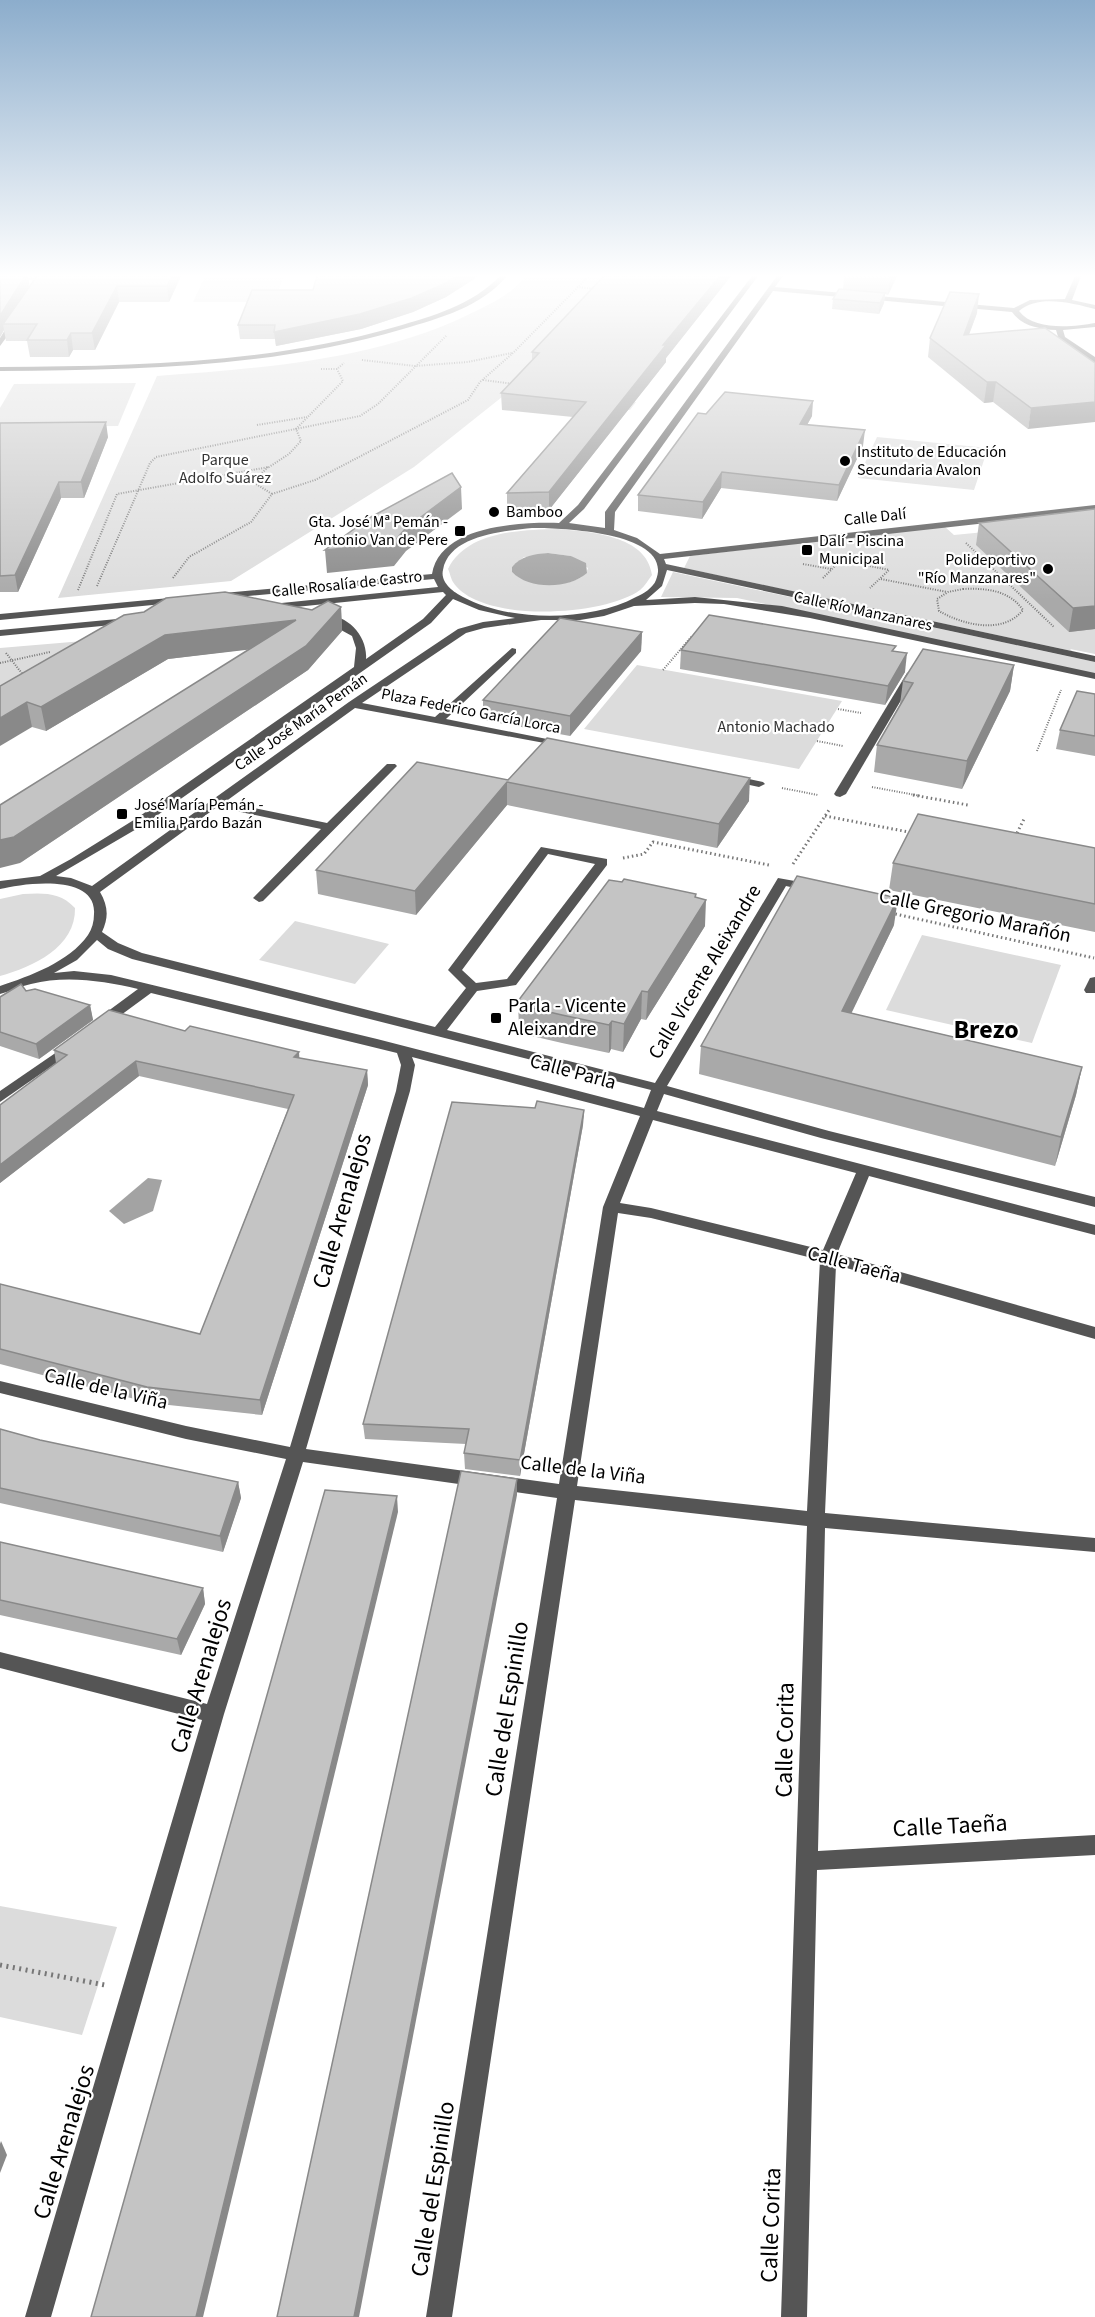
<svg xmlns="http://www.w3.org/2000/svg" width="1095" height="2317" font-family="'Source Sans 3',sans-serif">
<rect width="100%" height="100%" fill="#fff"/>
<g fill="#dcdcdc" fill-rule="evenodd">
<path d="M205,276H284L274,302H193Z"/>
<path d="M525,276H617L526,370L650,383L644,390L519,378L510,389L636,402L630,410L502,397L414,467L231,581L58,598L157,376C264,368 381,360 478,310C496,301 513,293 525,276Z"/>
<path d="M136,383L118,426L0,427V408L14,384Z"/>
<path d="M877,437L988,448L974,490L858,478Z"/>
<path d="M1095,521V654L1070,649L1072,651L684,568L690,556L944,526L954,535Z"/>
<path d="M558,529C590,532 647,535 652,575C648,580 645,586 640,590C605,616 480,624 453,582C451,579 450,573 448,569C467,531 520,530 558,529ZM548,553L571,556L588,568C582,590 526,587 512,572V567L524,557Z"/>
<path d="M673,572L1095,662V674L737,598L661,597Z"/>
<path d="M131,637L0,714V648Z"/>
<path d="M637,665L842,701L799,769L584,729Z"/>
<path d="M23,894C44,893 60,892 75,908C76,947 33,967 0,976V899Z"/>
<path d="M295,921L389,944L355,984L259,960Z"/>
<path d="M922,935L1061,965L1032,1043L886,1010Z"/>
<path d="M0,1906L117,1927L82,2035L0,2017Z"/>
</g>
<g fill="#a3a3a3">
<path d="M548,553L571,556L586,563L587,573C569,589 529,590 512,572V567C521,556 534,554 548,553Z"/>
<path d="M148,1178L162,1180L153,1211L124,1224L109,1211Z"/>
</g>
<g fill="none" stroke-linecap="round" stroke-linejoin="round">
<g stroke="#777" stroke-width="2" stroke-dasharray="1 1.5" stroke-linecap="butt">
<path d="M577,287L596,289"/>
<path d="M362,360L415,366L468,362L512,353"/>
<path d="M321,369H337L344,363"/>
<path d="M483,380L514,384"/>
<path d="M257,425L307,417"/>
<path d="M268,467L253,482L272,494"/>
<path d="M966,543L1054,627"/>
<path d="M803,564L831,569"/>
<path d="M173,578L189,557L251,522L272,494L315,480L468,400L480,382L513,353L589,276"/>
<path d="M823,578L841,560L889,570L870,588"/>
<path d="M881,579L947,592"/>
<path d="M97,586L150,463L156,457L360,416L378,404L447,335"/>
<path d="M963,589C986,588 1009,590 1023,610C1003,635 963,625 939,611L937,599L948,592Z"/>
<path d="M78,590L117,494L269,467L289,454L301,441L296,429L343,381L337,369"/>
<path d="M6,653L24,676"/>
<path d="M0,663L50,652"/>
<path d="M663,670L692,636"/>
<path d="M838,709L861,713"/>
<path d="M817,741L843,746"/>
<path d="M1037,751L1061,690"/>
<path d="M872,787L921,796"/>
<path d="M782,788L818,795"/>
</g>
<g stroke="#777" stroke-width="3" stroke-dasharray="1.5 3" stroke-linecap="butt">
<path d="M913,795L968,805"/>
<path d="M825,816L914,833"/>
<path d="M1015,837L1025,817"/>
<path d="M623,858L644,854L653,842L769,865"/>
<path d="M793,864L829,810"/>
<path d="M891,913L1094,958"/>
</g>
<path stroke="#777" stroke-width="5" stroke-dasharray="2 4.5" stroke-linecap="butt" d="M0,1965L105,1985"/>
<g fill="#555" fill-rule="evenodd">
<path d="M500,276H507C481,307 440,318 403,329C271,368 136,370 0,371V367C133,366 266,364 395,327C433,316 472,305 500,276Z"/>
<path d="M752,276H758L584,509L569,523L605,528V512L777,276H783L775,287L1014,308L1030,300L1065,299L1075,276H1081L1072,300L1095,305V309C1073,303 1038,294 1019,311C1034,331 1073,327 1095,323V327L1063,330L1065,337L1095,357V363L1059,340L1056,330C1039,329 1022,326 1012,312L773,291L615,512L614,530L637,538L660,554L1095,505V511L664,559L666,564L1095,656V662L667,570L662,586L646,600L695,597L782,606L1095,673V679L810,618L724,604L695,603L634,606L604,616L580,620H541L484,628L466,633L362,703L435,717L512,648L516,649V653L446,719L562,742L568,745L566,747L355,708L225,802L327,823L387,764H395L397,766L263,901L259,902L253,898L321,829L217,807L100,892C108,906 109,917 102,932L118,943L142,953L435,1027L466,988L448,970L541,847L607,859V865L516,985L477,991L447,1030L655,1083L778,878L817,885V891L813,892L786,886L667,1086L829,1131L1095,1197V1207L821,1138L664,1094L657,1111L1095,1225V1235L869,1176L837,1254L1095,1327V1339L836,1265L825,1513L1095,1538V1552L825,1528L818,1851L1095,1835V1855L817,1870L807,2317H781L807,1526L575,1500L452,2317H426L557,1498L303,1462L224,1714L51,2317H25L202,1720L0,1668V1652L207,1704L286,1459L186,1439L0,1393V1381L186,1426L290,1447L396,1091L401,1065L397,1053L151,993L106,1026H96L94,1023L96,1020L138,989C104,981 66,975 31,984C21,986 11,991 0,994V986C30,976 69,962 88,935C92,929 94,922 94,914C97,873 24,883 0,889V881L40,876L71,859L137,818L354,667L356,648L352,636L321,619V615C345,612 368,635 366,659L423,619L446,595L443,592L266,610L261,607L262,605L438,587L434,579L216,599L211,596L213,594L432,574C440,525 521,522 559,523L578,505ZM532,528C557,528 675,531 656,580C653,588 643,594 636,597C590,622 509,622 463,597C453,592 440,582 443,570C449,535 504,531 532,528ZM453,599L479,610L515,618L483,622L458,629L349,702L92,886L71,878L56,876L145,824L431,623ZM548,854L595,864L507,979L476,983L462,970ZM97,940L108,949L132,959L651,1090L644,1108L377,1039L111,975L74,971L54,973L77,960ZM412,1057L640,1116L603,1207L559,1484L306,1449L410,1091L415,1065ZM653,1120L856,1173L823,1250L651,1208L620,1203ZM618,1213L651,1218L820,1260L807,1511L577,1486Z"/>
<path d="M13,317L20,319L0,346V338Z"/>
<path d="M180,597L185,600L183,602L0,620V614Z"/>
<path d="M128,618L133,621L132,623L0,636V630Z"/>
<path d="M912,670L917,673L846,794L840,797L836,796L834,794L907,673Z"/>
<path d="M730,775L763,782L765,784L759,787L726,780L724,778Z"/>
<path d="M1095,977V993H1086L1084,990L1090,978Z"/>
<path d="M70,1043L75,1044L77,1047L75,1050L0,1102V1091Z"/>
</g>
</g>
<g fill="#a9a9a9" fill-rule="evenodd">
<path d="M0,276H181L169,302H119L95,350H73L69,357H30L27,341H6L4,330L0,337ZM28,280H34L29,286Z"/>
<path d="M317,276H477L474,279L446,297L413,312L361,329L276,346L275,339H240L238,325L313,290Z"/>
<path d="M604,276H731L666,358V362L549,510L507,512V493L573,417L502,410L501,393L532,360V352Z"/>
<path d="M844,276H897L888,295L885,294L884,303L879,314L832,309L833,299L843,289Z"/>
<path d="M977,313L969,335L1045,328L1028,429L993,402L984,403L928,357L930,338Z"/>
<path d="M706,414L812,416L807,425L863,446L837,501L721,488L702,519L638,511V495Z"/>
<path d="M0,424L108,437L84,498H61L18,592H0Z"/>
<path d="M1095,509V629L1069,632L976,545L979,523Z"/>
<path d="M341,607L342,631L308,670L20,863L249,649L168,659L46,731L32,727L0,686L312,610Z"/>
<path d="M642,632L641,651L570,736L483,720V700Z"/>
<path d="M681,650L895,651L905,672L885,705L680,669Z"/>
<path d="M1014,665L1010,691L962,789L874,772L877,745L900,704L903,681Z"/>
<path d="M1095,694V756L1056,749L1060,730Z"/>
<path d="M508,780L749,801L717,848L507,805L416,915L318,894L316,870Z"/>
<path d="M1095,848V932L889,890L893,863Z"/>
<path d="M696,897L705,926L646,1020L641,1019L623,1052L611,1049L609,1053L562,1043L532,1036V1032L519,1029L518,1001Z"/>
<path d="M894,925L851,1013L1082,1067L1076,1095L1055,1166L699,1074L701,1046Z"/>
<path d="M26,991L90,1005L93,1020L39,1059L0,1046V997Z"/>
<path d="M185,1031L299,1058L367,1070L368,1085L262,1415L150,1403L0,1364V1284L200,1334L288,1109L139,1076L0,1183V1105L56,1063L54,1050Z"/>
<path d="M535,1108L584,1110L583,1125L520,1476L465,1469L464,1453L466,1444L365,1439L363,1424Z"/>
<path d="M0,1429L40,1440L238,1482L241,1498L223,1552L0,1503Z"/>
<path d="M0,1542L203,1588L205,1604L181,1655L0,1615Z"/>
</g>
<g fill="#898989">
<path d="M25,276H28L30,288L3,324L4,330L0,337V316Z"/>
<path d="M172,276H181L169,302L167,286Z"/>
<path d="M458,276H477L474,279L446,297L413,312L361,329L276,346L274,332Z"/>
<path d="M720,276H731L666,358V362L549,510V492L663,345Z"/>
<path d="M890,276H897L888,295Z"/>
<path d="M117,286L119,302L95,350L92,333Z"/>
<path d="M885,293L884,303L879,314L880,303Z"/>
<path d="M979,294L977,313L961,355L964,335Z"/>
<path d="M71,333L73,350L69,357L67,340Z"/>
<path d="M987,382H996L993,402L984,403Z"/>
<path d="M813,401L812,416L799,439L800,424Z"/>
<path d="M1095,402V422L1028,429L1031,408Z"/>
<path d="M106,422L108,437L84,498L81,482Z"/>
<path d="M865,430L863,446L837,501L839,485Z"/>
<path d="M722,472L721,488L702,519L703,502Z"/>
<path d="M59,482L61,498L18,592L15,575Z"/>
<path d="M461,487L462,509L406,551L394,566L327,573L325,550L405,529Z"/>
<path d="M1095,606V629L1069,632L1073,608Z"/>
<path d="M341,607L342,631L308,670L20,863L0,868V840Z"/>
<path d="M296,620L298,644L168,659L46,731L41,707L165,635Z"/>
<path d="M642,632L641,651L570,736V716Z"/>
<path d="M907,653L905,672L885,705L888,686Z"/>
<path d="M1014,665L1010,691L962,789L967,761Z"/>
<path d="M27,702L32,727L0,746V718Z"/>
<path d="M750,778L749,801L717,848L719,824Z"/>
<path d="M507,782V805L416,915L415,891Z"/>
<path d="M696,894L695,917L706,900L705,926L646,1020L648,992Z"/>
<path d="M898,898L894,925L839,1039L842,1011Z"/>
<path d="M642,991L641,1019L623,1052L624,1024Z"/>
<path d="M90,1005L93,1020L39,1059L36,1044Z"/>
<path d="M612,1021L611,1049L609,1053V1025Z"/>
<path d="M299,1052L300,1067L294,1057Z"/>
<path d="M136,1061L139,1076L0,1183V1165Z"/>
<path d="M1082,1067L1076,1095L1055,1166L1061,1137Z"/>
<path d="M367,1070L368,1085L262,1415L260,1400Z"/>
<path d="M584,1110L583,1125L520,1476V1460Z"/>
<path d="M517,1479V1495L359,2317H354Z"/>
<path d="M238,1482L241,1498L223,1552L220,1536Z"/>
<path d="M397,1496L398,1512L203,2317H196Z"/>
<path d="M203,1588L205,1604L181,1655L177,1639Z"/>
<path d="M1,2141L7,2155L0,2173V2144Z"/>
</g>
<g fill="#c4c4c4" stroke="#898989" stroke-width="1.5">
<path d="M0,276H25L0,316Z"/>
<path d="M37,276H172L167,286H117L92,333H71L67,340H27L37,324H3Z"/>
<path d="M317,276H458L446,283L412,298L360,314L274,332L275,325H238L252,290H313Z"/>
<path d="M604,276H720L663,345H666L549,492L507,493L586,402L501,393L539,353L532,352Z"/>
<path d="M839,289L885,293L880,303L833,299Z"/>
<path d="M950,292L979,294L964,335L1045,328L1095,363V402L1031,408L996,382H987L930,338Z"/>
<path d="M725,392L813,401L800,424L865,430L839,485L722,472L703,502L638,495L698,413L706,414Z"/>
<path d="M106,422L81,482H59L15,575L0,576V423Z"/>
<path d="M452,473L461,487L405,529L393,543L325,550L371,517Z"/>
<path d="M1095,509V606L1073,608L979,523Z"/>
<path d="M225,592L312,610L328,601L341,607L306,646L14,837L0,840V805L296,620L165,635L41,707L27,702L0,718V686L124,615L144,612L166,598Z"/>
<path d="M709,615L896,646L892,651L907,653L888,686L681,650Z"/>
<path d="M560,618L642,632L570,716L483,700Z"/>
<path d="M923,649L1014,665L967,761L877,745L913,683L903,681Z"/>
<path d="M1077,691L1095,694V736L1060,730Z"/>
<path d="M547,738L750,778L719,824L507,782L415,891L316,870L417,762L508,780Z"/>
<path d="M918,814L1095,848V904L893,863Z"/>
<path d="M797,876L898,898L842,1011L1082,1067L1061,1137L701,1046Z"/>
<path d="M624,879L696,894L695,897L706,900L648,992L642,991L624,1024L612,1021L609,1025L562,1015L532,1008L534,1005L518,1001L609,880L622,882Z"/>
<path d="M21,984L26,991L35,989L90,1005L36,1044L0,1032V997Z"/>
<path d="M109,1010L185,1031L190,1026L299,1052L294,1057L367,1070L260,1400L147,1387L0,1349V1284L200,1334L294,1095L136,1061L0,1165V1105L67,1055L54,1050Z"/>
<path d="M537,1101L584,1110L520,1460L464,1453L469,1429L363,1424L452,1102L535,1108Z"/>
<path d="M0,1429L40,1440L238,1482L220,1536L0,1488Z"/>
<path d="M461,1471L517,1479L354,2317H277Z"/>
<path d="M325,1490L397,1496L196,2317H91Z"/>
<path d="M0,1542L203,1588L177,1639L0,1600Z"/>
</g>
<linearGradient id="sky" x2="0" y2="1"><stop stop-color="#8cadcc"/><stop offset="0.46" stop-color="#fff"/><stop offset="1" stop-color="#fff" stop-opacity="0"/></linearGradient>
<rect width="1095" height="600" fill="url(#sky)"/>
<g fill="#000" stroke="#fff" stroke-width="2">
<circle cx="845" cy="461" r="6"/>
<circle cx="494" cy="512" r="6"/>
<rect x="454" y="525" width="12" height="12" rx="3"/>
<rect x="801" y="544" width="12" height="12" rx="3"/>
<circle cx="1048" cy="569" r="6"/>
<rect x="116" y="808" width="12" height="12" rx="3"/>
<rect x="490" y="1012" width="12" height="12" rx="3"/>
</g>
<g text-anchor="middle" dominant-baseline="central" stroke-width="4.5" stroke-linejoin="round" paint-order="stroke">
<g font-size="16" fill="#000" stroke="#fff" text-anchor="start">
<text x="857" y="452">Instituto de Educación<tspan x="857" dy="18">Secundaria Avalon</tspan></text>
<text x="506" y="512">Bamboo</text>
<text x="448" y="522" text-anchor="end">Gta. José Mª Pemán -<tspan x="448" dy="18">Antonio Van de Pere</tspan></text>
<text x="819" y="541">Dalí - Piscina<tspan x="819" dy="18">Municipal</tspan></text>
<text x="1036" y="560" text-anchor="end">Polideportivo<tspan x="1036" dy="18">"Río Manzanares"</tspan></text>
<text x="134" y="805">José María Pemán -<tspan x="134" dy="18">Emilia Pardo Bazán</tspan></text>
</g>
<g font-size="16" fill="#333" stroke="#fff">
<text x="225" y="460">Parque<tspan x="225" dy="18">Adolfo Suárez</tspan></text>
<text x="776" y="727">Antonio Machado</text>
</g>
<g font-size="16" fill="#000" stroke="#fff">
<text transform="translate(875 517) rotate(-6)">Calle Dalí</text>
<text transform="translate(347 584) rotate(-6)">Calle Rosalía de Castro</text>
<text transform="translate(863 611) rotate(12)">Calle Río Manzanares</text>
<text transform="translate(471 711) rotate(11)">Plaza Federico García Lorca</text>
<text transform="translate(301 722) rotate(-35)">Calle José María Pemán</text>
</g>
<g font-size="20" fill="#000" stroke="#fff">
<text transform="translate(975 916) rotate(12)">Calle Gregorio Marañón</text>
<text transform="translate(705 972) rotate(-59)">Calle Vicente Aleixandre</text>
<text transform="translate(573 1072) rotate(15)">Calle Parla</text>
<text transform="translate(854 1265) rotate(15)">Calle Taeña</text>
<text transform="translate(106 1389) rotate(13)">Calle de la Viña</text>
<text transform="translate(583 1470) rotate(7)">Calle de la Viña</text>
</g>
<g font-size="20" fill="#000" stroke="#fff" text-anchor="start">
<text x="508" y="1006">Parla - Vicente<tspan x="508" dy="23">Aleixandre</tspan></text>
</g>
<g font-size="24" fill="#000" stroke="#fff">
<text transform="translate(342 1211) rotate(-74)">Calle Arenalejos</text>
<text transform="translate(201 1676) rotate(-73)">Calle Arenalejos</text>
<text transform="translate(507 1709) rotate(-81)">Calle del Espinillo</text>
<text transform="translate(785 1740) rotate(-89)">Calle Corita</text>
<text transform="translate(950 1826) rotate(-3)">Calle Taeña</text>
<text transform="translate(64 2142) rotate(-73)">Calle Arenalejos</text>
<text transform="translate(433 2189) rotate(-81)">Calle del Espinillo</text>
<text transform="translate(771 2225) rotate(-88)">Calle Corita</text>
</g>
<g font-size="26" font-weight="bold" fill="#000" stroke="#fff">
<text x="986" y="1029">Brezo</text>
</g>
</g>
</svg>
